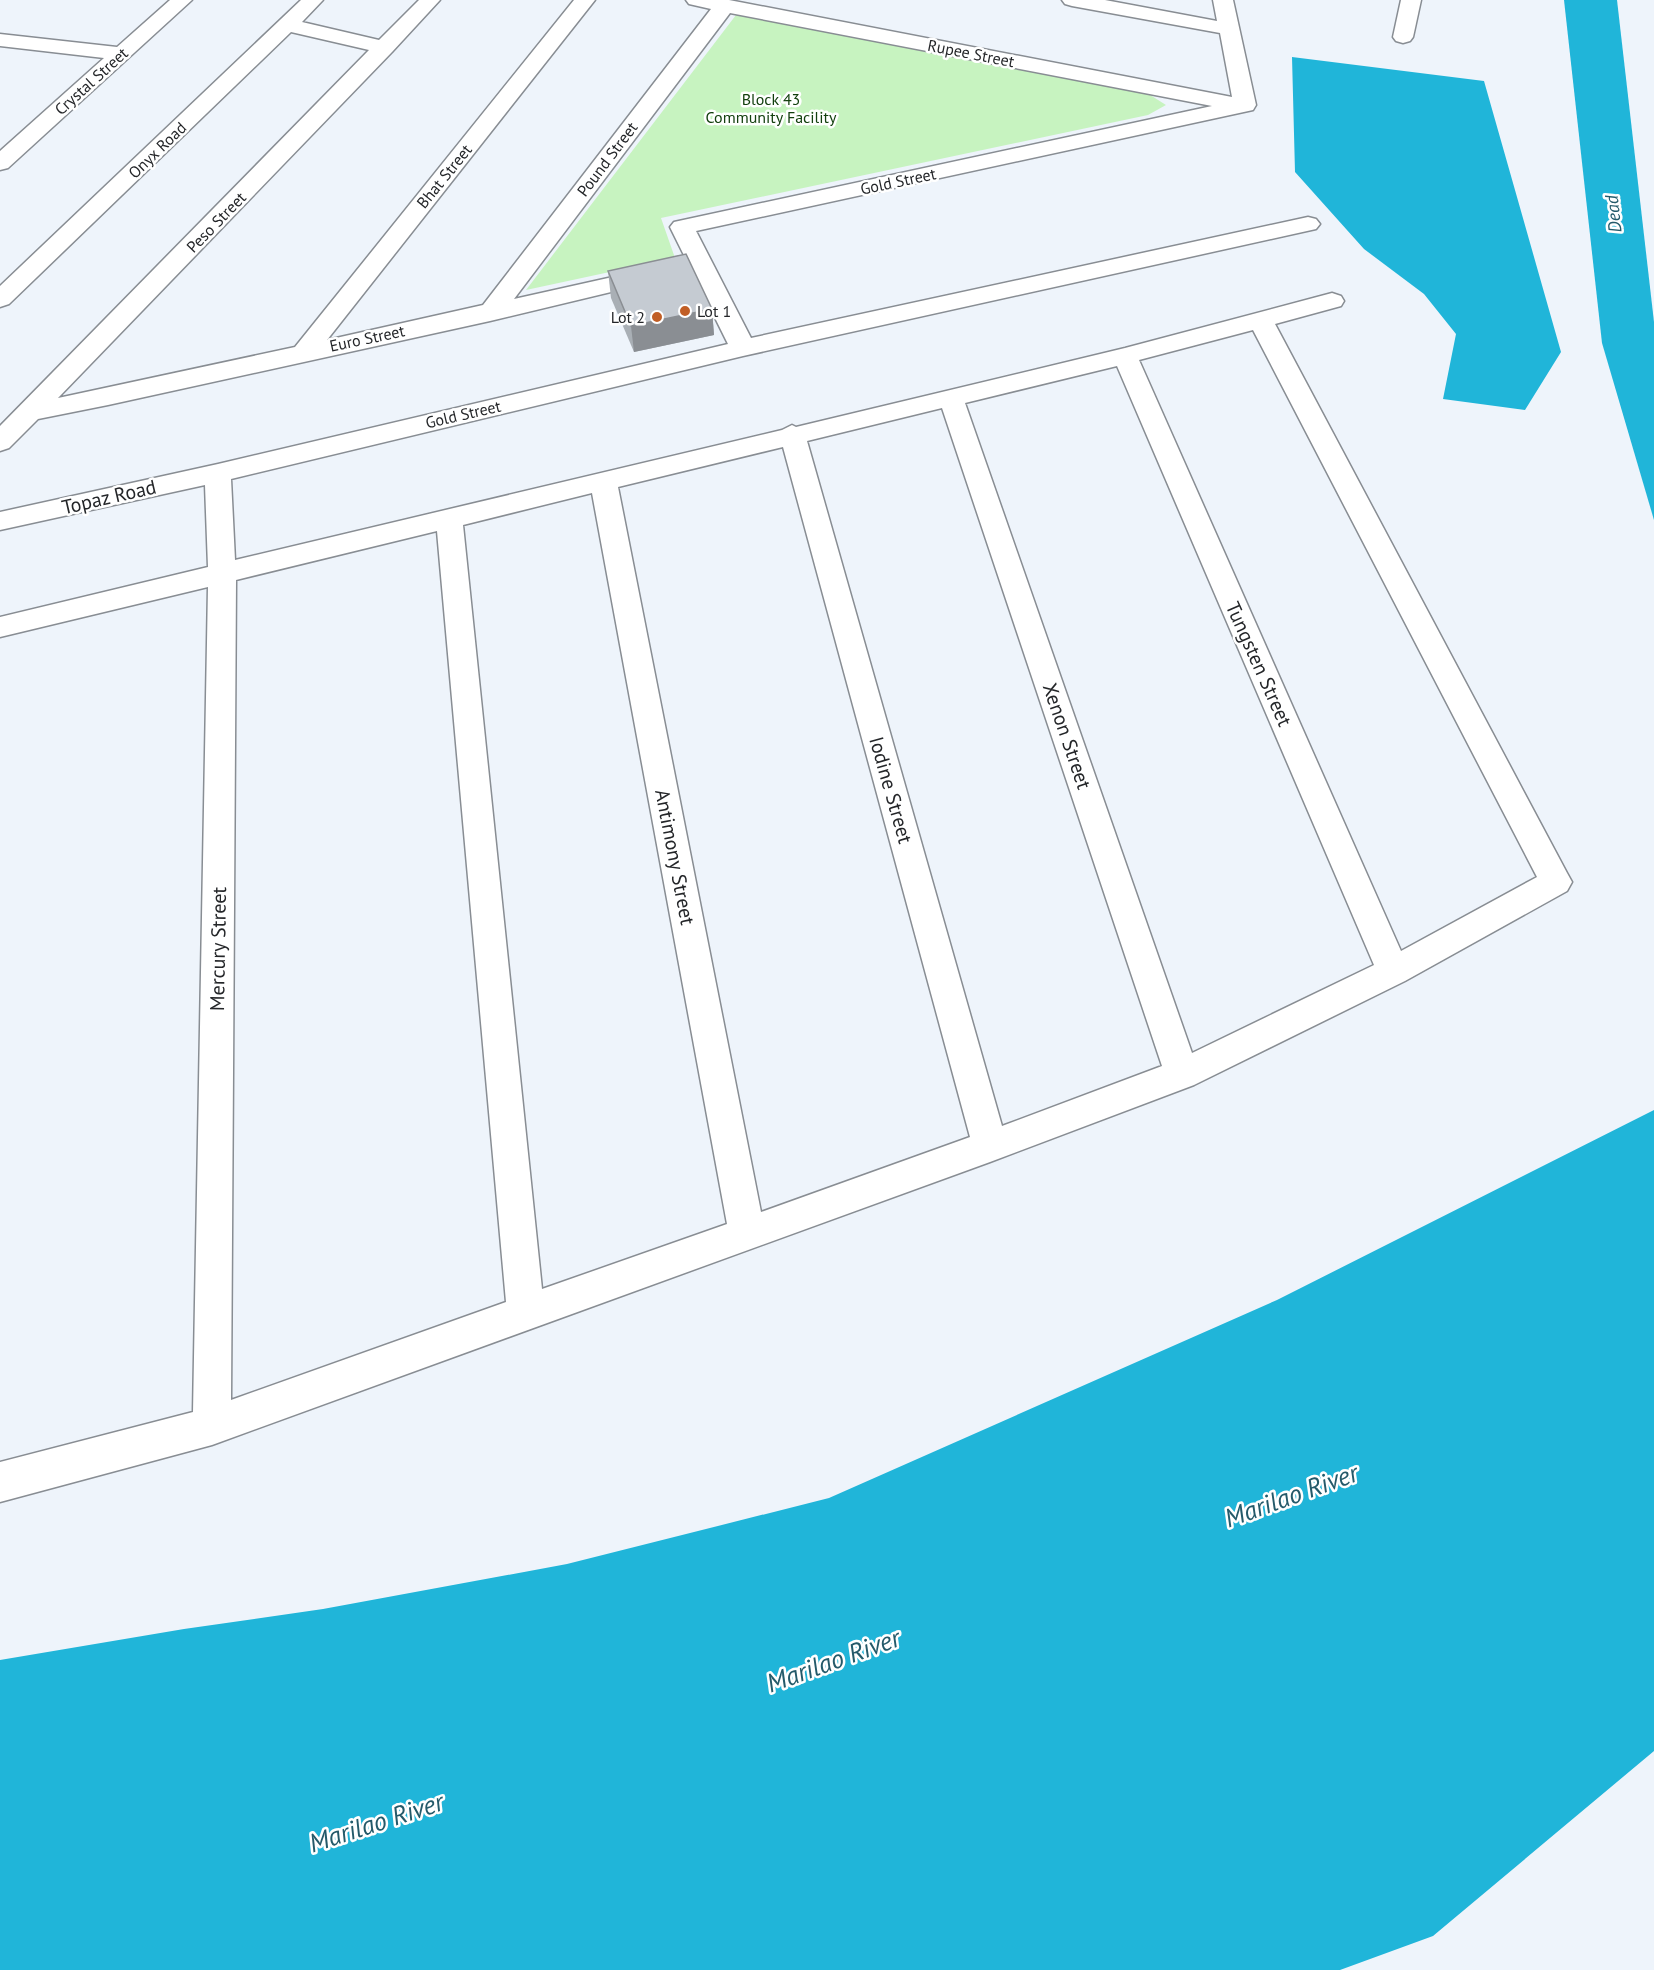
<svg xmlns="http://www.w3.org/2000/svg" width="1654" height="1970" font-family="'PT Sans',sans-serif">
<rect width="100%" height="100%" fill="#eef4fb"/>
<path fill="#c7f3c0" d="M736,15L1147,93L1166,105L1148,115L661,218L675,258L526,290Z"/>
<g fill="#20b5d9">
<path d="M1564,0H1617L1654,322V520L1602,343Z"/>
<path d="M1292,57L1484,81L1561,352L1525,410L1443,399L1456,334L1424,294L1364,249L1295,172Z"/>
<path d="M1654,1110V1751L1433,1936L1340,1970H0V1660L184,1629L323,1609L567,1564L829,1498L1277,1300Z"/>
</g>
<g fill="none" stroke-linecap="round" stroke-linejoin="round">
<defs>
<g id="minor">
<path d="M170,0H192L8,168L0,170V151L104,58L0,46V34L117,47Z"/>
<path d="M301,0H323L302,22L379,40L419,0H440L392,52L58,398L295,347L574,0H595L327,340L483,305L711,9L689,4L686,0H729L1232,97L1220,33L1072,6L1065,4L1062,0H1105L1217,21L1213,0H1233L1256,105L1253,110L696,231L751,338L1308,217L1316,219L1320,224L1316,229L743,356L231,479L235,560L782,430L792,425L796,427L1125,348L1332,293L1341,296L1344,301L1341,306L1275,324L1567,873L1572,882L1567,891L1405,981L1194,1085L990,1162L212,1445L0,1502V1462L193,1412L208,587L0,637V617L208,567L205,485L0,530V512L218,464L728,344L670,227L674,222L1212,106L730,13L514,299L653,268L661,270L665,275L661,280L490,321L108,405L38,419L9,448L0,451V426L369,50L291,32L9,304L0,307V286ZM1253,330L1537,877L1401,951L1139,360ZM1117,366L1374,965L1192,1053L965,403ZM942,408L1162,1066L1002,1126L807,441ZM783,447L970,1137L761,1212L618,487ZM592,493L727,1224L542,1289L463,525ZM437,531L506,1302L231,1400L236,580Z"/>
<path d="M1401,0H1421L1413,37L1410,41L1403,43L1396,41L1393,37Z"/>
</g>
</defs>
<use href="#minor" stroke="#888d93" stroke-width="3"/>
<use href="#minor" fill="#fff" fill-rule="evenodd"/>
</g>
<path fill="#a9afb5" d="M608,271L712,309L714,335L634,352L611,298Z"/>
<path fill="#8a8e93" d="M712,309L714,335L634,352L631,326Z"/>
<path fill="#c5cbd2" stroke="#8a8e93" stroke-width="1.5" d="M686,254L712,309L631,326L608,271Z"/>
<g fill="#c15e25" stroke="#fff" stroke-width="2">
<circle cx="685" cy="311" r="6"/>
<circle cx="657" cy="317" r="6"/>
</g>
<g text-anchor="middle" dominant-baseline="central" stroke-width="5" stroke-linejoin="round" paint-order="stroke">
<g font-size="16" fill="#242629" stroke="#fff">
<text transform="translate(971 53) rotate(11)">Rupee Street</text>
<text transform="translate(91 81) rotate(-42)">Crystal Street</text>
<text transform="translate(157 150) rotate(-44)">Onyx Road</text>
<text transform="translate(607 159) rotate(-53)">Pound Street</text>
<text transform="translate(444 176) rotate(-51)">Bhat Street</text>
<text transform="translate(898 181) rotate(-12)">Gold Street</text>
<text transform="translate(216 222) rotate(-46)">Peso Street</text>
<text transform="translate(367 338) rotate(-12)">Euro Street</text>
<text transform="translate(463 414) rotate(-13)">Gold Street</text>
</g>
<g font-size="16" fill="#13400e" stroke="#fff">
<text x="771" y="99">Block 43<tspan x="771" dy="18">Community Facility</tspan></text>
</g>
<g font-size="16" fill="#242629" stroke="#fff" text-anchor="start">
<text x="697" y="311">Lot 1</text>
<text x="645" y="317" text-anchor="end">Lot 2</text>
</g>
<g font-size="18" font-style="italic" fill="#245a6a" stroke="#fff">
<text transform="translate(1613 214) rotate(-96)">Dead</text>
</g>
<g font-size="20" fill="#242629" stroke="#fff">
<text transform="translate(109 497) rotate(-13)">Topaz Road</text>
<text transform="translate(1259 664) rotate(66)">Tungsten Street</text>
<text transform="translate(1067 736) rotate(71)">Xenon Street</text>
<text transform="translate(891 790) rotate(74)">Iodine Street</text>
<text transform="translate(675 857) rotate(79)">Antimony Street</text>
<text transform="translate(218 949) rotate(-89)">Mercury Street</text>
</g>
<g font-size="26" font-style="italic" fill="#245a6a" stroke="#fff">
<text transform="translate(1291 1495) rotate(-20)">Marilao River</text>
<text transform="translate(833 1660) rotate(-20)">Marilao River</text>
<text transform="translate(376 1822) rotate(-18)">Marilao River</text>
</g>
</g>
</svg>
